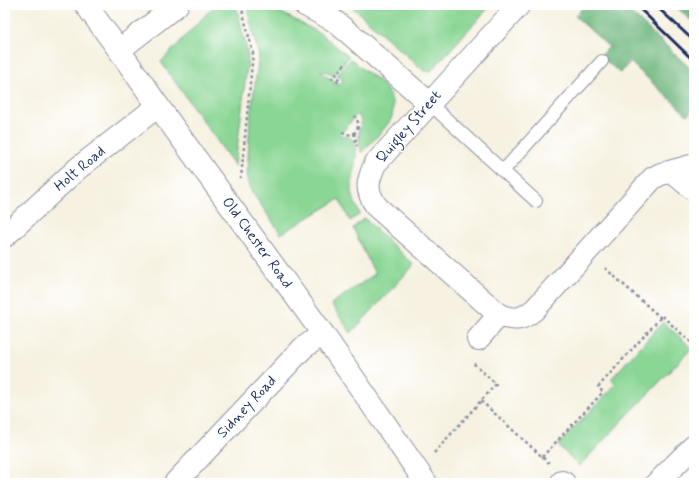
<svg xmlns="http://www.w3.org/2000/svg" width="699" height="488" font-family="Mynerve,sans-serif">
<rect width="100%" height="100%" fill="#fff"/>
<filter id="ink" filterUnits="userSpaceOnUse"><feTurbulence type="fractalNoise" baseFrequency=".025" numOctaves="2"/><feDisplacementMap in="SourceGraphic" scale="8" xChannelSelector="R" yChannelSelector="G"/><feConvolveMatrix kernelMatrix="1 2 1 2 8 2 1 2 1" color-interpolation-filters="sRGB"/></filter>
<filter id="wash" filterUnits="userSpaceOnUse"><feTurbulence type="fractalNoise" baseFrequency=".012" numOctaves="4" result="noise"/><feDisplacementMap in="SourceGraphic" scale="16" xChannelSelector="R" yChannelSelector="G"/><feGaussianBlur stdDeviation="0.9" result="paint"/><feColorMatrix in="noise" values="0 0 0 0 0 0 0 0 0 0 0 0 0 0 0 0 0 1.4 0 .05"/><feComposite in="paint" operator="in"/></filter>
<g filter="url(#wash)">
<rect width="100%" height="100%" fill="#f6f1e0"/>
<g fill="#8ad694" stroke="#528279">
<path d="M215,5H236L246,46L248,58L235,166L161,62Z"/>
<path d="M246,5H267L321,34L349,57L333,76L328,72L320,71L338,85L343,80L337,75L351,59C357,64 362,69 368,73C371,76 375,78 378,80C389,90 397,104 391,119C386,128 370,144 362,152H361C360,146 358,138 359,132C360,124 364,122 357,114L340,135C344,136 349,136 352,139C361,148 352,175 352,188C352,197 356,206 360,214L350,221L339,199L281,234L250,189L247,179L250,119L259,56Z"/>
<path d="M350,5H491L431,71H424Z"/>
<path d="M364,218L414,265L351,333L331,304L375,274L353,228Z"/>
<path d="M663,322L692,348L579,466L558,445L616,384L611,379Z"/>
</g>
<g fill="#6fb77e" stroke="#45736e">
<path d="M585,5H623L694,72V109L687,115L630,62L620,73L600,56L609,47L575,16Z"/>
<path d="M674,5H694V23Z"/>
</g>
</g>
<g filter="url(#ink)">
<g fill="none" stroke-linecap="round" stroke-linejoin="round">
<defs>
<g id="service">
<path d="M429,103L503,171L602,61"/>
<path d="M503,171L536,201"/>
</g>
<g id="minor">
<path d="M305,5L333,20L349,33L429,103"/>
<path d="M519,5L375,164C367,182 365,190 377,207L499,315C515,321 522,320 535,309L653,178L661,174L669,172L676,175L694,190"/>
<path d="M119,50L177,5"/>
<path d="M669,172L694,165"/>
<path d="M5,236L77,169L158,106"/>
<path d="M478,339L499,315"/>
<path d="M562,482L564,483"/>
<path d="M175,483L303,348L323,334"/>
<path d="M657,483L694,446"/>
</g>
<path id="secondary" d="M86,5L119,50L158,106L323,334L426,483"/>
</defs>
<use href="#service" stroke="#88909f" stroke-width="14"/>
<use href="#minor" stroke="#88909f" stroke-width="24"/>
<use href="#secondary" stroke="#88909f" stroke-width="24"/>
<g stroke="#88909f" stroke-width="2.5" stroke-dasharray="3 3" stroke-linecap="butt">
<path d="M241,5L253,53L241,178"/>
<path d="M331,79L332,78L338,82L340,80L335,76L347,62"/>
<path d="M342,132C354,140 363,127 355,116"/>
<path d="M354,133L357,146"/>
<path d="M605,268L661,318"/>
<path d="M481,401L549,463"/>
<path d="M434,453L496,384L473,363"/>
<path d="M542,457L603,392L598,387L662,316L694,345"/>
</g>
<use href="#service" stroke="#fff" stroke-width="12"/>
<use href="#minor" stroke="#fff" stroke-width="22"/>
<use href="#secondary" stroke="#fff" stroke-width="22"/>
<g stroke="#1b2f5e" stroke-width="3">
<path d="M636,5L694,61"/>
<path d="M655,5L694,41"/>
</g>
</g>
</g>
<g text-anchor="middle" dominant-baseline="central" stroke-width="3" stroke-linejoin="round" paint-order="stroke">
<g font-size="15" fill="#1b2f5e" stroke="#fff">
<text transform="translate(409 127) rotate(-49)">Quigley Street</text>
<text transform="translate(80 169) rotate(-40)">Holt Road</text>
<text transform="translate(257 243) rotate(54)">Old Chester Road</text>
<text transform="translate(247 407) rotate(-47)">Sidney Road</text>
</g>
</g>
<rect width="699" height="488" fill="none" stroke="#fff" stroke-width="20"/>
</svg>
